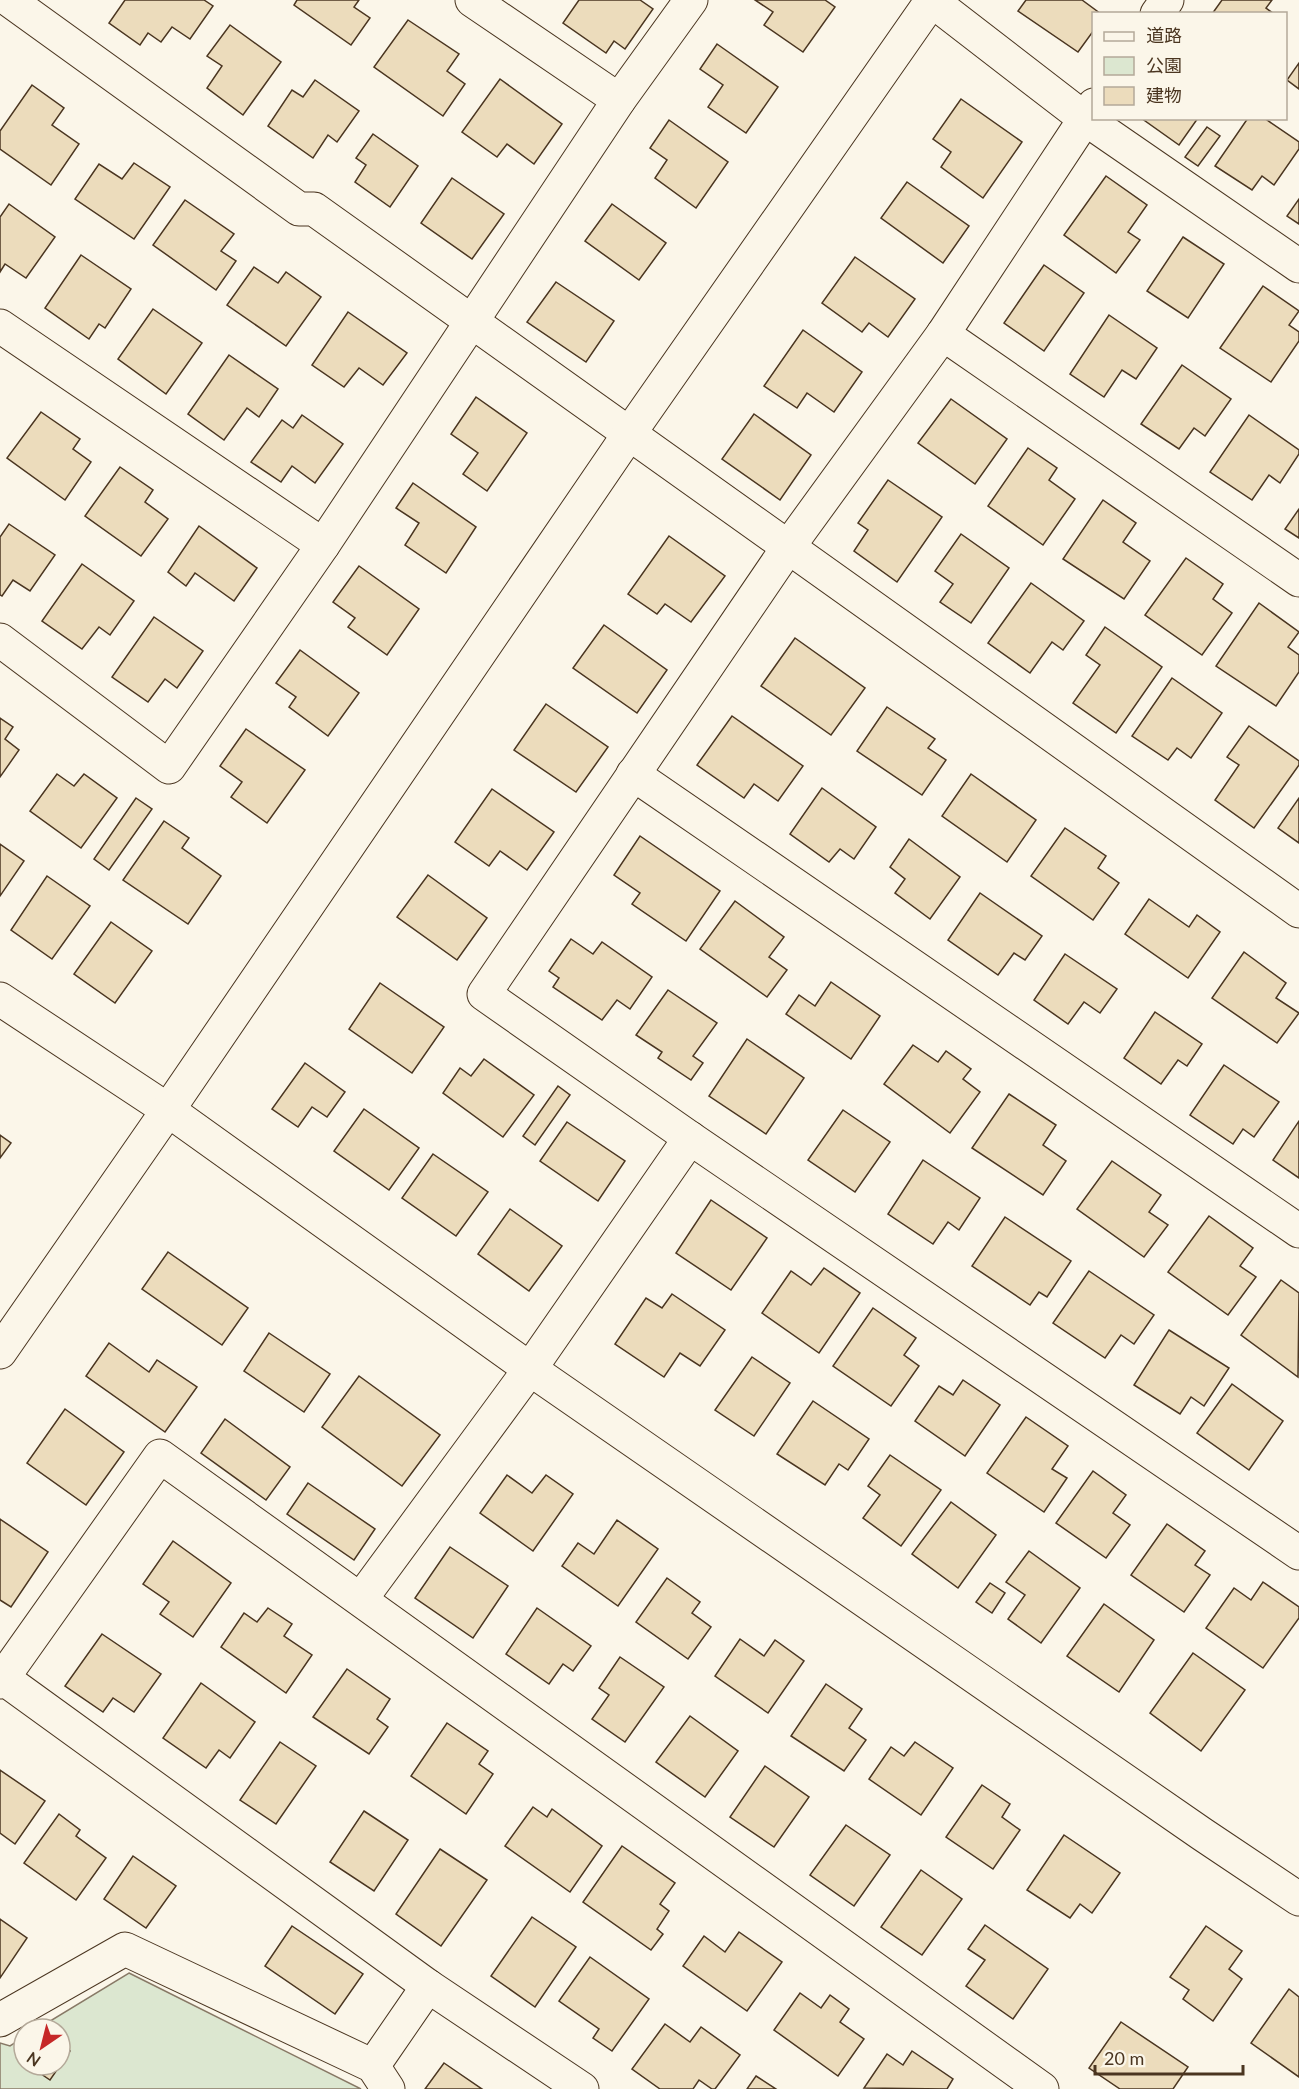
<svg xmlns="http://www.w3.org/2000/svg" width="1299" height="2089" font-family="Lato,'Noto Sans JP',sans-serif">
<rect width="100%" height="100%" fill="#fbf6e9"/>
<path fill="#dce7d0" stroke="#887966" stroke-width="1.5" d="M129,1973L361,2089H0V2043L10,2046L24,2037V2065H60V2029H37Z"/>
<g fill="#ecdcbc" stroke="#4a3520" stroke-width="1.5">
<path d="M125,0H204L213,6L190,39L172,27L161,42L148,33L140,45L109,23Z"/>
<path d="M297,0H359L354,7L370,18L351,45L294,5Z"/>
<path d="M579,0H640L653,9L625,49L614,41L606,53L563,23Z"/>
<path d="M755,0H825L835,7L803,52L764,25L773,12Z"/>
<path d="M1026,0H1082L1101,14H1094V30L1078,52L1018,11Z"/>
<path d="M1222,0H1272L1266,8L1274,14H1212Z"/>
<path d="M408,20L459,54L447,71L465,84L443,116L374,67Z"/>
<path d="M230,25L281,62L243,115L207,88L222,66L207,56Z"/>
<path d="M717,44L778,87L746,133L708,107L723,85L700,69Z"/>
<path d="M1299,63V89L1287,80Z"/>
<path d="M500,79L562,124L534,164L507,144L497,157L462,132Z"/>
<path d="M315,80L359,111L337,142L328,135L313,158L268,126L292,90L303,97Z"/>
<path d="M32,85L64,108L52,125L79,144L51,185L0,149V131Z"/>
<path d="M961,99L1022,142L983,198L941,167L951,152L933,139Z"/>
<path d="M1141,118H1198L1179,145Z"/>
<path d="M1248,118H1264L1299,142V149L1274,185L1262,176L1252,190L1215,166Z"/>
<path d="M669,120L728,162L696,208L655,178L667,160L650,148Z"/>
<path d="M1207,127L1220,136L1198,166L1185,157Z"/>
<path d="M373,134L418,166L390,207L355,182L366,165L356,158Z"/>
<path d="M134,163L170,187L134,239L75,199L99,164L122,179Z"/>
<path d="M1106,176L1147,205L1128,232L1140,240L1116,273L1064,235Z"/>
<path d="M452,178L504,214L472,259L421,223Z"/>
<path d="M907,182L969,226L943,263L881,218Z"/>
<path d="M1299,199V224L1287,216Z"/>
<path d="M185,200L234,234L221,251L236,261L216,290L153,245Z"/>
<path d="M9,204L55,237L26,278L5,264L0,272V217Z"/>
<path d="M612,204L666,243L639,280L585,241Z"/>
<path d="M1183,237L1224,264L1188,318L1147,291Z"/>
<path d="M81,255L131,289L105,328L99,324L89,339L45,308Z"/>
<path d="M855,257L915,299L888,337L869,323L862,332L822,303Z"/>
<path d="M1044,265L1084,293L1044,351L1004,323Z"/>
<path d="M254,267L278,283L286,272L321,297L286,346L227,305Z"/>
<path d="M556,282L614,321L586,362L527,322Z"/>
<path d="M1263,286L1299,311L1289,325L1299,332V341L1271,382L1220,348Z"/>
<path d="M153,309L202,343L166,394L118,359Z"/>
<path d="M348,312L407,353L383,385L359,368L344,387L312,365Z"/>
<path d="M1109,315L1157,348L1136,379L1122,370L1104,397L1070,374Z"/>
<path d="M803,330L862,372L834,412L807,393L797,408L764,386Z"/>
<path d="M229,355L278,389L259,417L247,408L224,440L188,414Z"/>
<path d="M1182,365L1231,399L1205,436L1194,428L1179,449L1141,424Z"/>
<path d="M476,397L527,433L487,491L463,474L478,453L451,434Z"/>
<path d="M951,399L1007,439L975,484L918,443Z"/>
<path d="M41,412L80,439L73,449L91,462L65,500L7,458Z"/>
<path d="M754,414L811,455L780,500L722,459Z"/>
<path d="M302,415L343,444L315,483L292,466L281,482L251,462L282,420L293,428Z"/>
<path d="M1249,415L1299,450V454L1280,483L1269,475L1252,500L1210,472Z"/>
<path d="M1028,448L1057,468L1049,480L1075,499L1043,545L988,506Z"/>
<path d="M120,467L153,490L145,502L168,519L141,556L85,516Z"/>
<path d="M888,480L942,517L897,582L854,551L868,530L858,523Z"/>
<path d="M413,483L476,527L446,573L405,545L419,523L396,508Z"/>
<path d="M1103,500L1136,523L1123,542L1150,561L1124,599L1063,559Z"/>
<path d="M1299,509V538L1285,529Z"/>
<path d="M9,524L55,555L30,591L13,580L2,596L0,595V537Z"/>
<path d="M199,526L257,568L234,601L195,573L186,586L168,572Z"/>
<path d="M961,534L1009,568L971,623L940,602L953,584L935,571Z"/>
<path d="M669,536L725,576L691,622L665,604L657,614L628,594Z"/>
<path d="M1186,558L1223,584L1213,599L1232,613L1202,655L1145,615Z"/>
<path d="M82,564L134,601L110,635L99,627L82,649L42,621Z"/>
<path d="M359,566L419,609L387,655L348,627L355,618L333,602Z"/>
<path d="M1031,583L1084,621L1063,650L1052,642L1030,673L988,643Z"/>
<path d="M1259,603L1299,632L1288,647L1299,655V672L1276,706L1216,666Z"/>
<path d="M154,617L203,651L177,688L165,679L148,702L112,677Z"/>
<path d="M604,625L667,670L637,713L573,668Z"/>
<path d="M1105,627L1162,667L1116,733L1073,703L1100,665L1086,655Z"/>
<path d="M795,638L865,688L831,735L761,686Z"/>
<path d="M300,650L359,693L328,736L289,707L296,697L276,683Z"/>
<path d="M1172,678L1222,713L1191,758L1177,748L1168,760L1132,736Z"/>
<path d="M546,704L608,747L576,792L514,750Z"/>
<path d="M887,707L935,739L928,748L946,760L922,795L857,751Z"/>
<path d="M732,716L803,766L778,801L754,784L744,798L697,765Z"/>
<path d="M0,718L13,727L5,739L19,750L0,777Z"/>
<path d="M1249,726L1299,761V765L1254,828L1215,800L1239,765L1227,757Z"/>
<path d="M246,729L305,770L267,823L231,797L242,782L220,766Z"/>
<path d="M57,774L74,786L84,774L117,798L81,848L30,811Z"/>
<path d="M971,774L1036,820L1007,862L942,816Z"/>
<path d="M822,788L876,827L854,859L840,849L829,862L790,834Z"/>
<path d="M492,789L554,832L527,870L500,851L489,866L455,842Z"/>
<path d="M136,798L152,809L109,870L94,859Z"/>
<path d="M1299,798V843L1278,828Z"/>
<path d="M164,821L189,838L182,848L221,876L188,924L123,880Z"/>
<path d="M1065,828L1106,856L1098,868L1119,883L1093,920L1031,876Z"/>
<path d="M640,836L720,891L686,941L632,904L640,893L614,875Z"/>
<path d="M909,839L960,877L930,919L895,893L905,879L890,867Z"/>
<path d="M0,844L24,861L0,896Z"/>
<path d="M428,875L487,918L457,960L397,917Z"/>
<path d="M47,876L90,906L52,959L11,930Z"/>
<path d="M980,893L1042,936L1025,960L1014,953L998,975L948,940Z"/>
<path d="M1149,899L1189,927L1197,915L1220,932L1188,978L1125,934Z"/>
<path d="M735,901L784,937L769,957L787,970L767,997L700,949Z"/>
<path d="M111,922L152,951L115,1003L74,974Z"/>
<path d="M571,939L593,954L602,942L652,977L630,1009L617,1000L602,1020L553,987L559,978L549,971Z"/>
<path d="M1244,952L1286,983L1276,998L1299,1013L1277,1043L1212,998Z"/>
<path d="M1065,954L1117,989L1100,1013L1084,1002L1068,1024L1034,1000Z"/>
<path d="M831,982L880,1016L851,1059L786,1014L799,995L815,1006Z"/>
<path d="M380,983L444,1027L412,1073L349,1029Z"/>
<path d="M668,990L717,1023L693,1056L703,1063L691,1080L658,1058L662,1052L636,1035Z"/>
<path d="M1155,1012L1202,1044L1187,1066L1178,1060L1161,1084L1124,1058Z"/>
<path d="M747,1039L804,1078L766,1134L709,1096Z"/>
<path d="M913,1045L938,1062L946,1051L971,1069L963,1079L980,1092L950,1133L884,1084Z"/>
<path d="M484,1059L534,1095L503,1137L443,1093L460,1068L471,1076Z"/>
<path d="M305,1063L345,1092L327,1117L312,1107L298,1127L272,1109Z"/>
<path d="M1224,1065L1279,1102L1254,1137L1243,1129L1233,1144L1190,1115Z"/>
<path d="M558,1086L570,1095L535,1145L523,1136Z"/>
<path d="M1009,1094L1056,1125L1043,1145L1066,1161L1043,1195L972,1148Z"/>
<path d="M364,1109L419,1148L389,1190L334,1151Z"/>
<path d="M843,1110L890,1142L855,1192L808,1160Z"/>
<path d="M1299,1121V1178L1273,1160Z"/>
<path d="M567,1122L625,1161L598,1201L540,1161Z"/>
<path d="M0,1135L11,1143L0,1158Z"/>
<path d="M433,1154L488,1192L456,1236L402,1198Z"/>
<path d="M923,1160L980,1198L959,1230L948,1222L933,1244L888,1214Z"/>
<path d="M1112,1161L1161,1195L1149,1212L1168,1225L1144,1257L1077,1209Z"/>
<path d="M711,1200L767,1238L731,1290L676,1253Z"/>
<path d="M510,1209L562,1246L529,1291L478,1254Z"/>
<path d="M1209,1216L1253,1248L1240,1266L1256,1277L1228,1315L1168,1272Z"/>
<path d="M1005,1217L1071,1261L1047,1297L1039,1292L1030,1305L972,1266Z"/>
<path d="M168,1252L248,1308L222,1345L142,1289Z"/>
<path d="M824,1268L860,1293L819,1353L762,1313L791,1271L811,1285Z"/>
<path d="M1089,1271L1154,1315L1134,1344L1121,1335L1105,1358L1053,1323Z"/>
<path d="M1281,1280L1299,1293L1298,1377L1241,1335Z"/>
<path d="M672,1294L725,1330L700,1366L680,1353L664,1377L615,1344L646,1298L662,1308Z"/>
<path d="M873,1308L916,1338L904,1355L919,1366L891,1406L833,1366Z"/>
<path d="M1169,1330L1229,1368L1204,1406L1191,1397L1180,1414L1134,1385Z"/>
<path d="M269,1333L330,1374L304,1412L244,1371Z"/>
<path d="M109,1343L149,1372L157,1360L197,1387L165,1432L86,1376Z"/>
<path d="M752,1357L790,1383L754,1436L715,1410Z"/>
<path d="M359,1376L440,1435L402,1486L322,1427Z"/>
<path d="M963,1380L1000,1405L965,1456L915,1421L939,1386L953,1395Z"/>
<path d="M1232,1384L1283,1421L1249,1470L1197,1433Z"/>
<path d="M813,1401L869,1439L848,1470L839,1464L825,1485L777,1454Z"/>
<path d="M65,1409L124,1452L86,1505L27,1463Z"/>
<path d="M1026,1417L1068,1446L1052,1469L1067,1478L1044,1512L987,1473Z"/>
<path d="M225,1419L290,1467L266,1500L201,1453Z"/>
<path d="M890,1455L941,1490L901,1546L863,1518L880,1495L868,1486Z"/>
<path d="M1093,1471L1126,1495L1113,1513L1130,1525L1106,1558L1056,1523Z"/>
<path d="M507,1475L532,1493L546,1475L573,1494L533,1551L480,1513Z"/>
<path d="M308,1483L375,1529L354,1560L287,1514Z"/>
<path d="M951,1502L996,1535L958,1588L912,1554Z"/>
<path d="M0,1519L48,1552L11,1607L0,1600Z"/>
<path d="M617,1520L658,1549L618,1606L562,1566L578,1543L594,1554Z"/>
<path d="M1167,1524L1205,1551L1195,1565L1210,1575L1184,1612L1131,1575Z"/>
<path d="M173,1541L231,1583L193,1637L160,1614L169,1602L143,1584Z"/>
<path d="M450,1547L508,1586L473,1638L415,1598Z"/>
<path d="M1029,1551L1080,1588L1041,1643L1008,1619L1025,1595L1006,1582Z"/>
<path d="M667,1578L700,1602L692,1613L711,1627L688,1659L636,1622Z"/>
<path d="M1263,1582L1299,1607V1618L1263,1668L1206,1628L1234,1588L1251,1600Z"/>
<path d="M990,1583L1005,1593L992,1613L976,1602Z"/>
<path d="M1104,1604L1154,1640L1119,1692L1067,1656Z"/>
<path d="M268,1608L292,1624L284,1636L312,1655L286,1693L221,1647L244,1613L257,1622Z"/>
<path d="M537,1608L591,1646L573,1671L563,1664L549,1684L506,1654Z"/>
<path d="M102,1634L161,1674L134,1712L113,1698L103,1712L65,1686Z"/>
<path d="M740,1639L764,1656L775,1640L804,1661L768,1713L715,1676Z"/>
<path d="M1193,1653L1245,1690L1201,1751L1150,1713Z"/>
<path d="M620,1657L664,1687L625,1742L592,1719L609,1695L599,1688Z"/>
<path d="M347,1669L390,1699L377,1719L388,1727L369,1754L313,1717Z"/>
<path d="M201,1683L255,1722L230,1758L219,1750L206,1768L163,1738Z"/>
<path d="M826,1684L862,1709L849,1728L866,1740L844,1771L791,1736Z"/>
<path d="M690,1716L738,1751L705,1797L656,1762Z"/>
<path d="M447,1723L488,1751L479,1764L493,1774L466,1814L411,1776Z"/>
<path d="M280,1742L316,1766L276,1824L240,1800Z"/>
<path d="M915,1742L953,1768L921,1815L869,1779L891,1747L904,1756Z"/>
<path d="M765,1766L809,1797L774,1847L730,1817Z"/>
<path d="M0,1770L45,1801L15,1844L0,1833Z"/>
<path d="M982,1785L1010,1804L1002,1817L1020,1830L993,1869L946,1837Z"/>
<path d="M533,1807L547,1817L552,1809L602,1846L570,1892L505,1846Z"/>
<path d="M364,1811L408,1840L374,1891L330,1862Z"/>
<path d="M59,1814L80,1830L76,1836L106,1858L76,1900L24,1863Z"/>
<path d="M846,1825L890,1855L854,1906L810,1875Z"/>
<path d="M1064,1835L1120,1873L1092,1913L1080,1904L1070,1918L1027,1890Z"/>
<path d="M622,1846L675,1883L660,1904L669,1911L657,1929L663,1934L651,1950L583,1902Z"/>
<path d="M440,1849L487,1880L441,1946L396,1914Z"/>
<path d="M133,1856L176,1886L146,1928L104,1899Z"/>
<path d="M921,1870L962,1899L922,1955L881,1927Z"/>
<path d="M532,1917L576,1947L535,2007L491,1976Z"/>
<path d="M0,1919L27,1938L0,1978Z"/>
<path d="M985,1925L1048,1969L1013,2019L966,1986L985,1960L968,1949Z"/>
<path d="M292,1926L363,1974L335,2014L265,1966Z"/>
<path d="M1206,1926L1242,1951L1229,1969L1242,1979L1213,2021L1183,1999L1189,1990L1170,1977Z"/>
<path d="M739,1932L782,1962L747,2011L683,1966L704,1936L725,1952Z"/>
<path d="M590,1957L649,1999L612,2051L593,2038L599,2029L559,2001Z"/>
<path d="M1289,1989L1299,1997V2077L1251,2043Z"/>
<path d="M800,1993L821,2008L830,1995L849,2009L840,2022L864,2039L838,2076L774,2030Z"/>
<path d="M1121,2022L1188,2067L1173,2089H1120L1089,2068Z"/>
<path d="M665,2024L690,2042L701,2027L740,2055L715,2089H712L699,2080L693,2089H660L632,2069Z"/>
<path d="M60,2045L70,2051L50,2080L28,2065H60Z"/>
<path d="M912,2051L953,2079L947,2089L864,2088L887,2054L903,2065Z"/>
<path d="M444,2063L482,2089H425Z"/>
<path d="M756,2076L776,2089H747Z"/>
</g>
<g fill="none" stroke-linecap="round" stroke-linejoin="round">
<defs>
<g id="minor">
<path d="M9,0L299,209H314L1299,911"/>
<path d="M472,0L619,100"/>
<path d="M931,0L1084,118L1299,266"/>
<path d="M1157,14L1167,0"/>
<path d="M1094,105L943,334L789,546L484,994L690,1138L1299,1553"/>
<path d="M0,326L323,545"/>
<path d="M943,334L1299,580"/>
<path d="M0,640L169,767L323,545L619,100L691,0"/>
<path d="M633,774L1299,1231"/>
<path d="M361,1599L530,1369L690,1138"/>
<path d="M3,1678L428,1986L582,2089"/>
<path d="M0,1682L160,1456L1042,2089"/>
<path d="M0,2020L125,1949L373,2066L388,2089"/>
<path d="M373,2066L428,1986"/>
</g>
<g id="tertiary">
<path d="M0,999L168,1110L530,1369L1202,1834L1299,1899"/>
<path d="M0,1352L168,1110L629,434L932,0"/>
</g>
</defs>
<use href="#minor" stroke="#4a3520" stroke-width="35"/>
<use href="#tertiary" stroke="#4a3520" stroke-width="35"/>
<use href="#minor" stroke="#fbf6e9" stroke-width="33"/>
<use href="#tertiary" stroke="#fbf6e9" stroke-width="33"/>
</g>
<rect x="1092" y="12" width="195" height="108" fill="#fbf6e9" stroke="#b4a999" stroke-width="1.5"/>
<rect x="1104" y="32" width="30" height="9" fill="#fbf6e9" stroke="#b4a999" stroke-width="1.5"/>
<text x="1146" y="42" font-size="18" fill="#4a3520">道路</text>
<rect x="1104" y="57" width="30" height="18" fill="#dce7d0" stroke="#b4a999" stroke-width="1.5"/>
<text x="1146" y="72" font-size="18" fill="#4a3520">公園</text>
<rect x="1104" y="87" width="30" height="18" fill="#ecdcbc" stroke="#b4a999" stroke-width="1.5"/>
<text x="1146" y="102" font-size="18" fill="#4a3520">建物</text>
<g transform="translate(42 2047) rotate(215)"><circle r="28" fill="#fbf6e9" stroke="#b4a999" stroke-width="1.5"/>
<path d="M0-4.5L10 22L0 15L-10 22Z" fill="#c62828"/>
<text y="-9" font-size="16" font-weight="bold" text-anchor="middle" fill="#4a3520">N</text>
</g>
<path d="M1095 2065v9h148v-9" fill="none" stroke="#4a3520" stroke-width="3"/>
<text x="1104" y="2065" font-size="18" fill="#4a3520" stroke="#fbf6e9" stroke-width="4.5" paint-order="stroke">20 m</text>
</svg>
